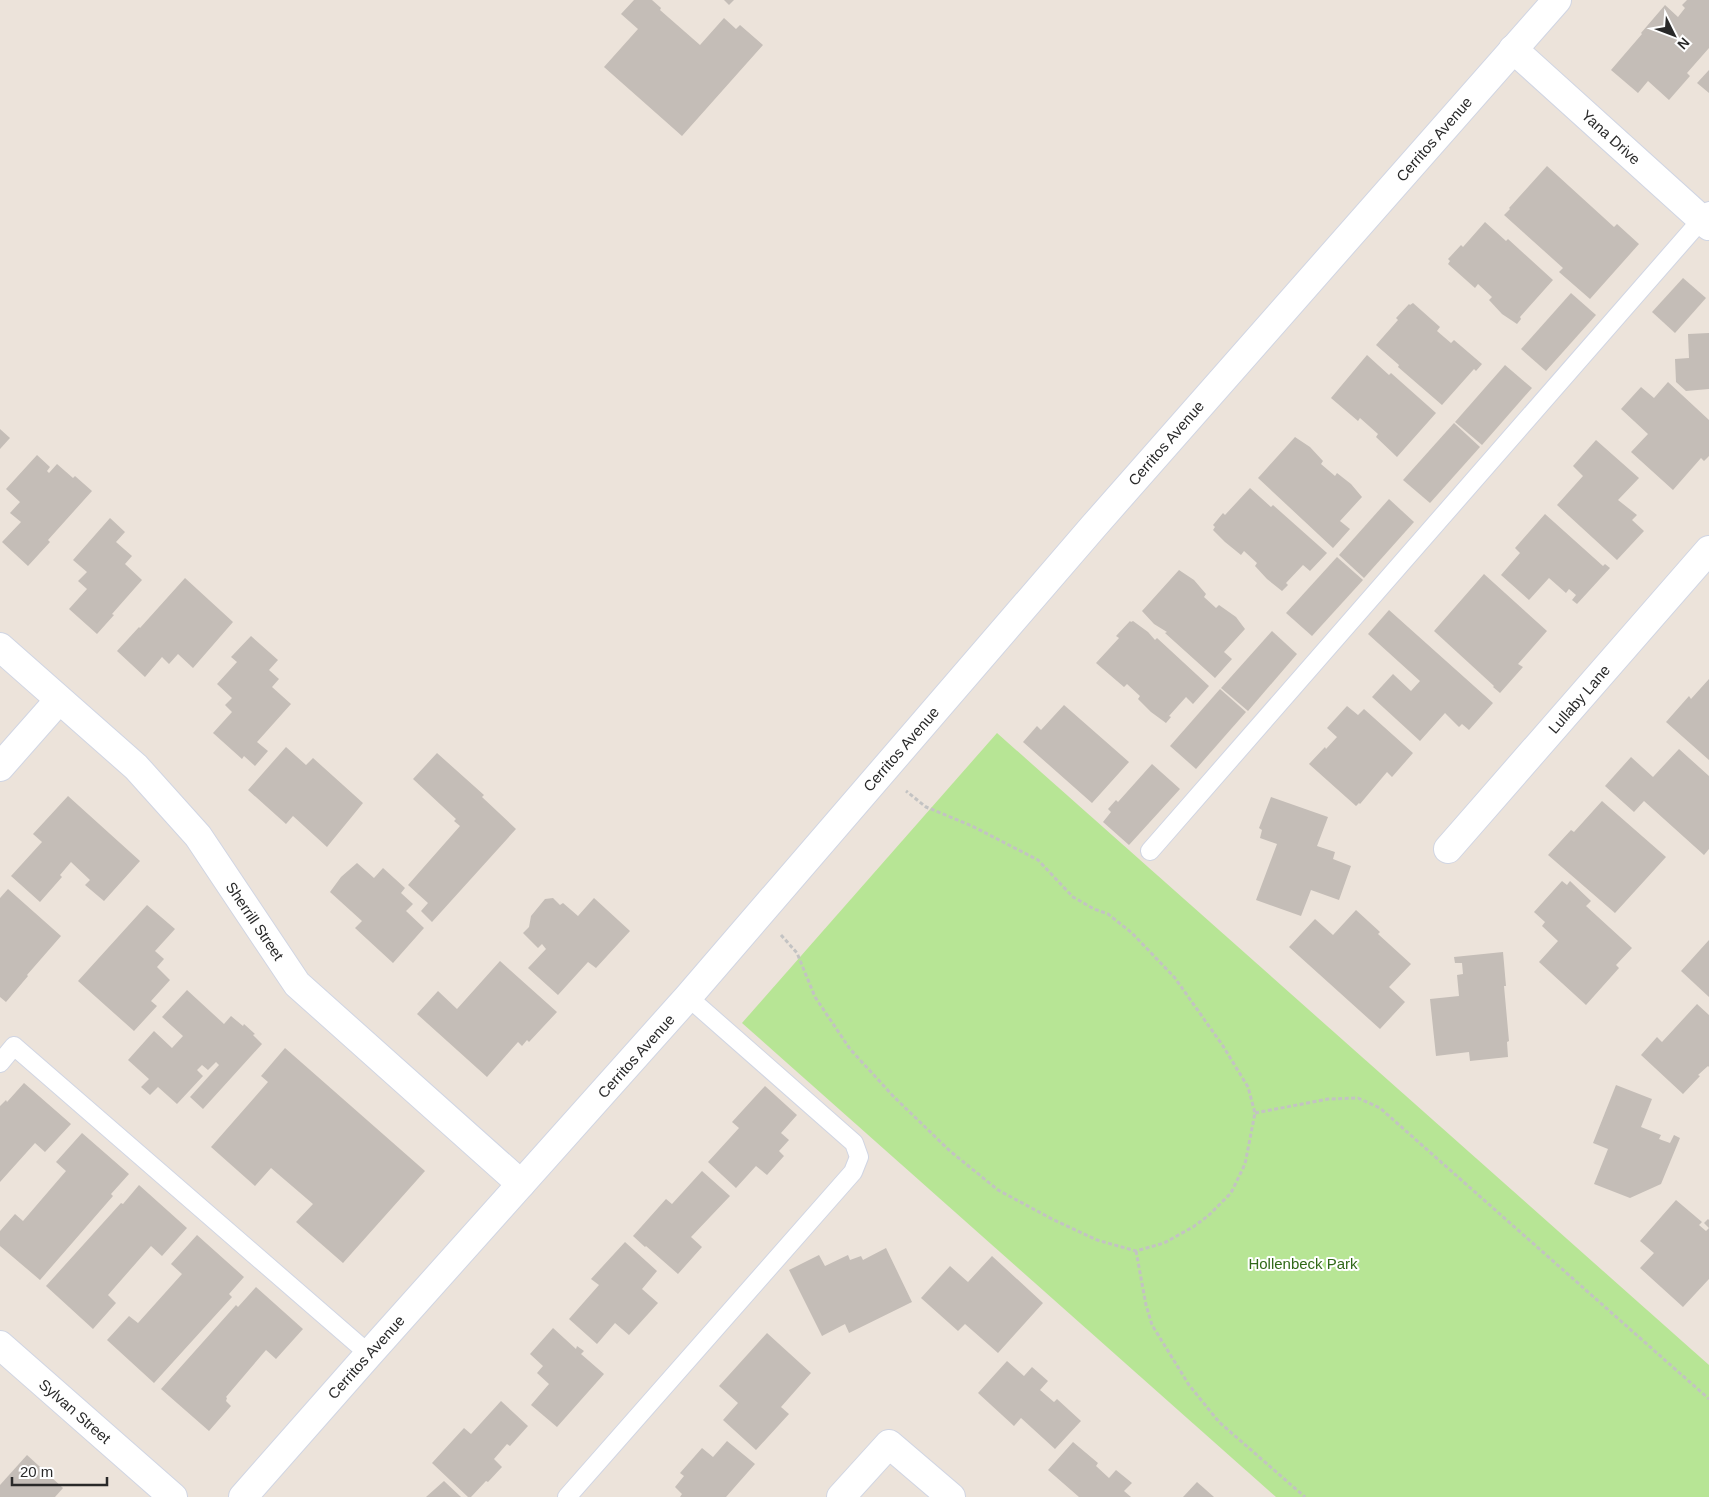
<svg xmlns="http://www.w3.org/2000/svg" width="1709" height="1497" font-family="Arial,sans-serif">
<rect width="100%" height="100%" fill="#ece3da"/>
<path fill="#b7e595" d="M997,733L1709,1365V1497H1276L742,1023Z"/>
<g fill="#c4bdb7">
<path d="M634,0H652L661,8L660,10L700,45L724,18L736,29L740,25L763,45L682,136L604,67L638,29L621,14Z"/>
<path d="M724,0H734L729,5Z"/>
<path d="M1687,0H1709V48L1687,73L1690,76L1669,100L1648,81L1638,93L1611,70L1642,34L1641,33L1665,5L1678,17L1685,8L1682,5Z"/>
<path d="M1709,70V93L1697,83Z"/>
<path d="M1547,166L1614,227L1617,224L1639,244L1590,299L1559,272L1563,268L1504,215L1510,209L1509,208Z"/>
<path d="M1485,222L1506,241L1508,239L1553,280L1520,317L1521,319L1517,324L1502,314L1489,300L1492,297L1478,284L1475,288L1448,264L1450,261L1448,259L1461,245L1463,247Z"/>
<path d="M1683,278L1706,298L1675,333L1652,312Z"/>
<path d="M1571,293L1596,315L1546,371L1521,349Z"/>
<path d="M1413,303L1440,327L1437,331L1451,343L1454,340L1482,364L1476,371L1474,369L1442,405L1398,367L1399,365L1376,345L1398,320L1396,318L1409,304L1410,305Z"/>
<path d="M1709,333V389L1686,391L1676,382L1675,359L1689,358L1688,334Z"/>
<path d="M1367,355L1389,375L1391,373L1436,413L1397,457L1376,437L1378,434L1360,418L1358,421L1331,398Z"/>
<path d="M1505,365L1532,388L1482,445L1455,422Z"/>
<path d="M1668,382L1709,420V456L1704,461L1701,458L1673,490L1631,452L1648,434L1621,409L1641,387L1654,398Z"/>
<path d="M1454,423L1480,447L1430,503L1403,480Z"/>
<path d="M0,429L10,438L0,449Z"/>
<path d="M1295,437L1310,447L1323,461L1321,464L1335,476L1337,473L1351,484L1362,497L1340,521L1350,529L1333,548L1258,478Z"/>
<path d="M1596,440L1639,478L1618,500L1637,515L1632,520L1644,531L1617,560L1557,505L1583,476L1573,466Z"/>
<path d="M37,455L50,467L47,471L49,473L57,464L73,478L75,476L92,491L48,540L50,542L28,566L2,542L21,522L10,513L20,502L6,489Z"/>
<path d="M1250,488L1271,507L1273,505L1327,553L1310,571L1303,565L1286,583L1288,585L1282,591L1267,579L1255,566L1257,563L1244,551L1241,555L1225,542L1213,530L1215,527L1213,525L1223,513L1225,515Z"/>
<path d="M1389,499L1414,522L1364,578L1339,555Z"/>
<path d="M1545,514L1603,566L1605,564L1610,568L1577,604L1572,600L1576,595L1569,589L1566,593L1549,578L1529,600L1501,575L1520,553L1515,548Z"/>
<path d="M110,518L125,532L116,542L132,556L125,564L142,580L112,614L114,615L97,634L69,609L87,589L78,581L87,572L73,560Z"/>
<path d="M1337,557L1363,580L1312,636L1286,613Z"/>
<path d="M1179,570L1194,580L1206,594L1204,597L1216,608L1219,605L1236,617L1245,629L1224,652L1232,659L1215,678L1165,633L1167,632L1154,624L1142,611Z"/>
<path d="M1484,574L1547,631L1518,664L1523,667L1500,693L1493,687L1494,686L1434,631Z"/>
<path d="M185,578L233,622L193,668L178,654L169,664L162,657L145,677L117,651L139,627L140,628Z"/>
<path d="M1389,610L1493,703L1469,730L1462,724L1459,727L1445,713L1420,741L1372,697L1393,674L1411,691L1420,681L1368,634Z"/>
<path d="M1130,621L1131,622L1133,621L1148,632L1155,640L1157,638L1209,686L1193,704L1186,697L1169,716L1171,717L1166,723L1151,712L1138,699L1140,696L1127,684L1124,687L1096,663L1119,638L1116,636Z"/>
<path d="M1272,631L1297,654L1248,711L1221,688Z"/>
<path d="M251,636L278,660L269,670L279,679L272,687L291,704L257,742L268,751L255,766L244,756L242,759L213,733L232,712L225,705L232,698L217,684L237,662L231,657Z"/>
<path d="M1709,679V760L1666,722L1689,696L1691,699Z"/>
<path d="M1220,689L1246,712L1196,769L1170,746Z"/>
<path d="M1064,705L1129,762L1092,803L1023,742L1037,726L1041,730Z"/>
<path d="M1347,706L1358,715L1364,709L1413,753L1392,777L1387,772L1360,804L1359,803L1356,806L1309,764L1325,747L1326,749L1337,737L1327,728Z"/>
<path d="M286,747L306,765L313,758L363,803L327,847L293,816L286,824L248,790Z"/>
<path d="M1679,749L1709,776V849L1704,855L1644,801L1634,812L1605,786L1631,757L1653,777Z"/>
<path d="M437,753L484,795L482,797L516,829L432,922L421,911L428,903L408,885L460,826L454,821L456,819L413,779Z"/>
<path d="M1152,764L1180,789L1129,845L1103,822L1111,812L1108,809L1116,800L1118,802Z"/>
<path d="M68,796L140,861L104,901L85,885L90,880L71,862L60,875L62,877L40,902L11,876L42,842L33,834Z"/>
<path d="M1271,797L1328,817L1317,846L1335,852L1333,859L1351,866L1339,900L1311,890L1301,916L1256,900L1277,844L1260,838L1262,830L1259,828Z"/>
<path d="M1602,801L1666,857L1615,913L1548,855L1571,830L1574,832Z"/>
<path d="M357,863L374,878L383,868L405,888L401,893L413,904L406,911L424,928L393,963L355,928L362,921L330,892L341,877Z"/>
<path d="M1562,881L1567,885L1570,881L1591,901L1586,906L1632,948L1616,965L1619,968L1586,1005L1539,962L1558,941L1542,926L1545,922L1534,912Z"/>
<path d="M8,889L61,936L27,975L28,976L6,1002L0,997V898Z"/>
<path d="M553,898L560,905L563,903L578,916L594,898L630,931L596,968L588,962L558,995L528,968L546,949L542,944L538,948L523,933L529,927L531,916L545,899Z"/>
<path d="M147,905L175,929L155,951L164,959L157,967L170,980L151,1001L157,1006L134,1031L78,981Z"/>
<path d="M1356,910L1380,932L1378,934L1411,964L1389,987L1405,1002L1380,1029L1289,947L1315,919L1333,935Z"/>
<path d="M1709,940V997L1681,971Z"/>
<path d="M1503,952L1506,986H1504L1509,1041L1507,1042L1508,1057L1470,1061L1469,1052L1436,1056L1430,999L1459,996L1457,975L1463,974L1462,963H1455L1454,957Z"/>
<path d="M500,961L557,1012L529,1042L527,1040L522,1046L518,1042L487,1077L417,1014L438,991L457,1009Z"/>
<path d="M187,990L224,1024L231,1016L243,1026L244,1024L255,1034L253,1035L262,1044L203,1109L190,1097L219,1065L216,1062L208,1070L202,1065L197,1070L203,1076L177,1104L158,1087L150,1095L141,1087L149,1079L128,1060L154,1031L172,1048L183,1036L162,1017Z"/>
<path d="M1697,1004L1709,1015V1067L1708,1066L1698,1075L1700,1076L1683,1094L1641,1055L1657,1037L1662,1042Z"/>
<path d="M285,1048L425,1171L343,1263L296,1222L313,1204L271,1168L255,1186L211,1147L268,1082L261,1076Z"/>
<path d="M24,1083L71,1124L45,1152L35,1143L0,1182V1106L6,1100L7,1102Z"/>
<path d="M1616,1085L1652,1099L1641,1127L1661,1135L1659,1139L1670,1143L1674,1135L1680,1138L1661,1184L1630,1198L1594,1184L1608,1149L1593,1143Z"/>
<path d="M765,1086L797,1115L781,1133L789,1140L779,1151L784,1156L767,1175L756,1166L736,1188L708,1162L739,1128L732,1122Z"/>
<path d="M82,1133L129,1174L111,1194L113,1196L40,1280L0,1246V1231L15,1214L23,1221L66,1171L56,1162Z"/>
<path d="M702,1171L730,1196L691,1237L702,1247L678,1274L646,1246L645,1247L633,1236L666,1199L672,1204Z"/>
<path d="M139,1185L187,1228L162,1256L151,1246L108,1295L116,1303L93,1329L46,1286L121,1203L123,1204Z"/>
<path d="M1676,1200L1702,1222L1699,1225L1706,1231L1709,1228L1704,1223L1708,1219L1709,1220V1279L1683,1307L1640,1268L1654,1253L1640,1241Z"/>
<path d="M197,1235L244,1277L229,1294L232,1297L154,1383L107,1340L129,1316L138,1323L182,1274L171,1264Z"/>
<path d="M625,1242L657,1271L642,1289L658,1303L629,1335L615,1323L597,1344L569,1319L599,1285L591,1279Z"/>
<path d="M886,1248L912,1302L849,1333L845,1324L822,1336L789,1270L819,1255L825,1266L848,1255L850,1260L861,1256L863,1260Z"/>
<path d="M992,1256L1043,1303L998,1353L965,1324L958,1331L921,1298L950,1266L968,1282Z"/>
<path d="M256,1287L303,1329L276,1359L266,1350L226,1397L227,1398L226,1401L231,1406L209,1431L161,1389L236,1305L238,1307Z"/>
<path d="M553,1328L576,1349L577,1346L584,1351L581,1354L604,1374L557,1427L531,1405L549,1384L537,1373L543,1366L530,1354Z"/>
<path d="M767,1333L811,1373L781,1407L789,1414L756,1450L723,1420L738,1403L719,1386Z"/>
<path d="M1007,1361L1024,1376L1032,1367L1048,1381L1040,1390L1054,1402L1057,1399L1081,1421L1055,1449L1021,1418L1014,1426L978,1393Z"/>
<path d="M501,1401L528,1426L510,1446L507,1444L494,1459L502,1467L488,1482L486,1481L471,1497H468L432,1463L464,1428L471,1434Z"/>
<path d="M727,1441L755,1464L726,1497H680L682,1494L675,1487L684,1476L680,1473L702,1448L713,1457Z"/>
<path d="M1073,1442L1098,1463L1096,1466L1109,1478L1116,1470L1132,1483L1124,1491L1131,1497H1079L1048,1470Z"/>
<path d="M27,1455L63,1488L55,1497H0V1485Z"/>
<path d="M444,1481L461,1497H426Z"/>
<path d="M1197,1482L1214,1497H1183Z"/>
</g>
<g fill="none" stroke-linecap="round" stroke-linejoin="round">
<defs>
<g id="lane">
<path d="M1150,851L1709,211"/>
<path d="M0,1063L14,1046L369,1354"/>
<path d="M567,1497L853,1172L859,1157L854,1143L688,997"/>
</g>
<g id="street">
<path d="M1513,49L1709,226"/>
<path d="M0,647L136,767L198,836L297,984L521,1184"/>
<path d="M0,767L59,700"/>
<path d="M1448,849L1709,550"/>
<path d="M0,1345L173,1497"/>
<path d="M841,1497L889,1444L951,1497"/>
</g>
<path id="secondary" d="M243,1497L369,1354L688,997L1093,527L1557,0"/>
</defs>
<use href="#lane" stroke="#d0d5e3" stroke-width="20"/>
<use href="#street" stroke="#d0d5e3" stroke-width="30"/>
<use href="#secondary" stroke="#d0d5e3" stroke-width="30"/>
<g stroke="#c3c3c3" stroke-width="3" stroke-dasharray="4 2.5" stroke-linecap="butt">
<path d="M781,935L797,953L815,997L850,1049L894,1097L950,1151L998,1190L1052,1219L1097,1240L1136,1251L1164,1243L1193,1227L1208,1216L1231,1193L1245,1164L1255,1113L1248,1087L1223,1046L1175,978L1132,933L1108,914L1094,909L1073,897L1038,860L972,826L926,807L906,791"/>
<path d="M1255,1113L1328,1099L1358,1098L1380,1108L1709,1399"/>
<path d="M1136,1251L1146,1305L1152,1325L1189,1385L1219,1422L1305,1497"/>
</g>
<use href="#lane" stroke="#fff" stroke-width="18"/>
<use href="#street" stroke="#fff" stroke-width="28"/>
<use href="#secondary" stroke="#fff" stroke-width="28"/>
</g>
<g text-anchor="middle" dominant-baseline="central" stroke-width="4" stroke-linejoin="round" paint-order="stroke">
<g font-size="15" fill="#292929" stroke="#fff">
<text transform="translate(1611 137) rotate(42)">Yana Drive</text>
<text transform="translate(1434 139) rotate(-49)">Cerritos Avenue</text>
<text transform="translate(1166 443) rotate(-49)">Cerritos Avenue</text>
<text transform="translate(1579 699) rotate(-49)">Lullaby Lane</text>
<text transform="translate(901 749) rotate(-49)">Cerritos Avenue</text>
<text transform="translate(255 921) rotate(56)">Sherrill Street</text>
<text transform="translate(636 1056) rotate(-48)">Cerritos Avenue</text>
<text transform="translate(366 1357) rotate(-48)">Cerritos Avenue</text>
<text transform="translate(75 1411) rotate(41)">Sylvan Street</text>
</g>
<g font-size="15" fill="#306818" stroke="#fff">
<text x="1303" y="1263">Hollenbeck Park</text>
</g>
</g>
<g transform="translate(1674 35) rotate(132)" stroke="#ffffff" stroke-width="4" paint-order="stroke">
<path d="M0-4L9 19L0 12L-9 19Z" fill="#292929"/>
<text y="-8" font-size="14" font-weight="bold" text-anchor="middle" fill="#292929">N</text>
</g>
<path d="M12 1477v8h95v-8" fill="none" stroke="#292929" stroke-width="2.5"/>
<text x="20" y="1477" font-size="15" fill="#292929" stroke="#ffffff" stroke-width="4" paint-order="stroke">20 m</text>
</svg>
